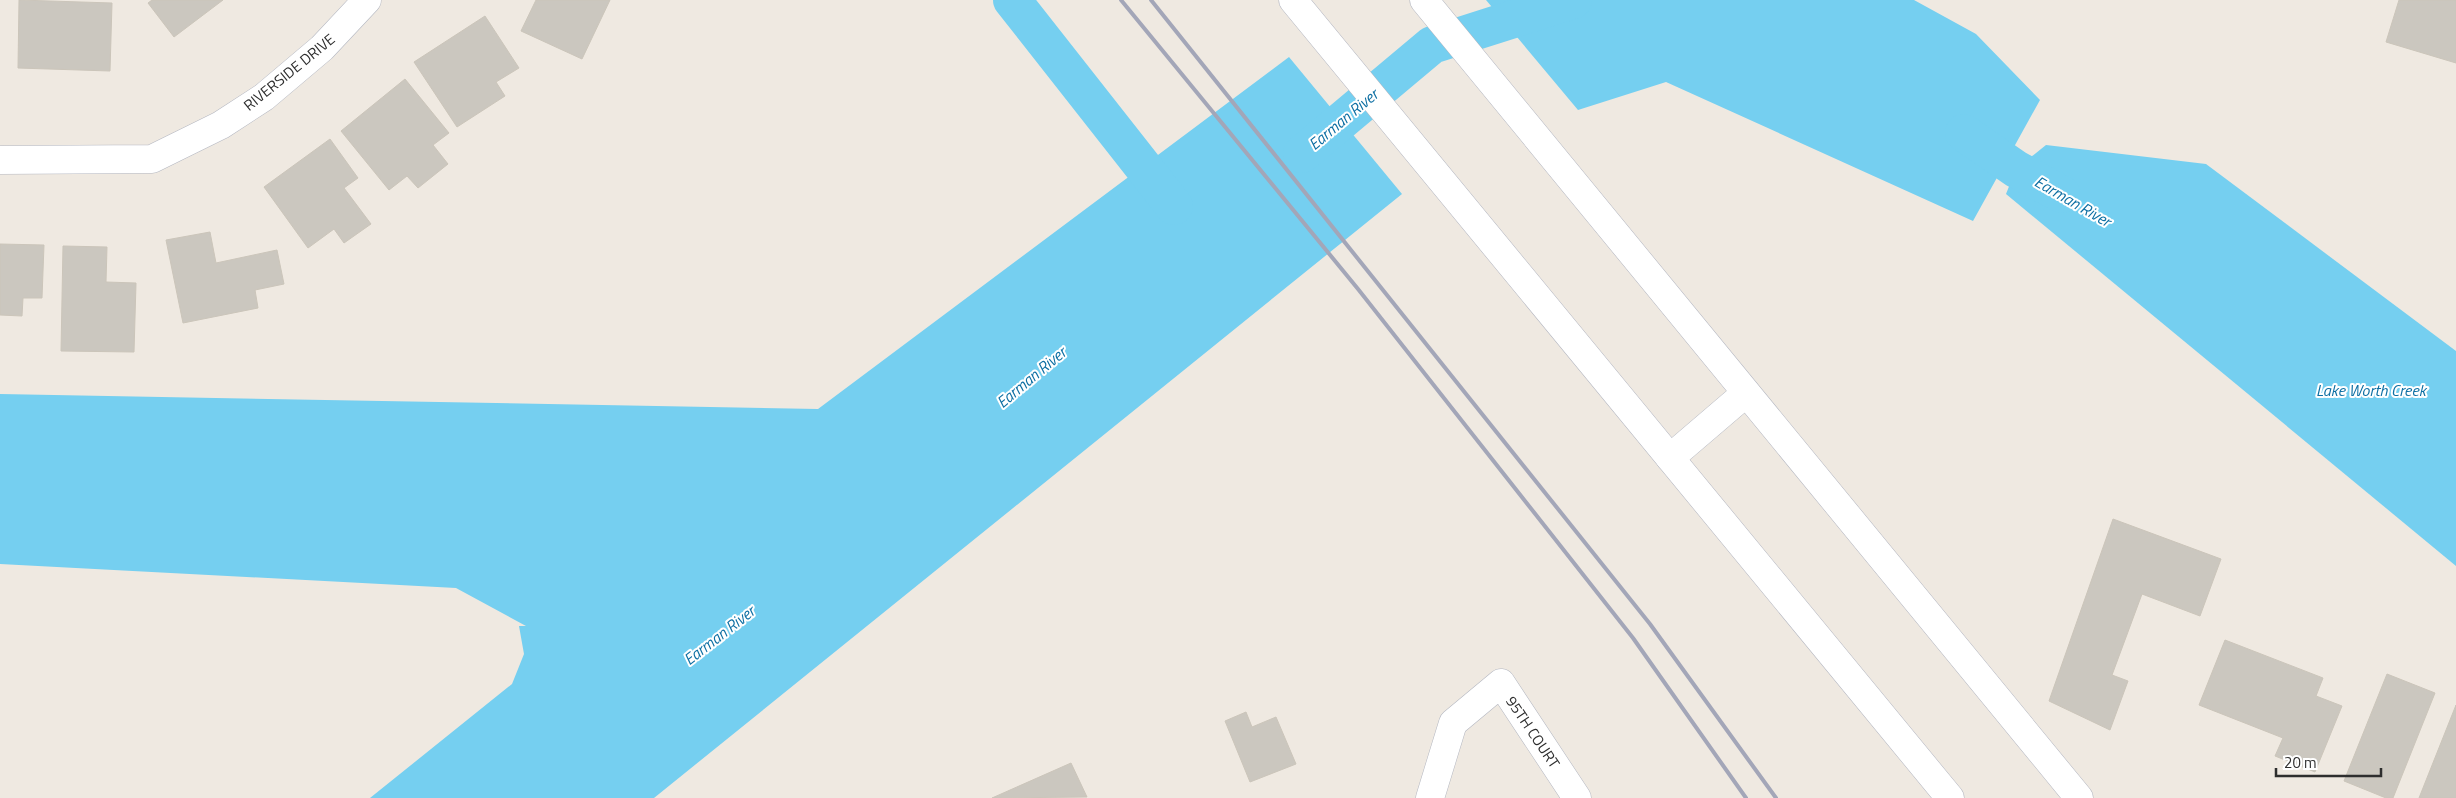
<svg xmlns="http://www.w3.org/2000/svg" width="2456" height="798" font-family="'Titillium Web',sans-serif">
<rect width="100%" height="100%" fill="#efe9e1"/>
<g fill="#75cff0">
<path d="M1486,0H1914L1976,34L2040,100L1973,221L1666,82L1578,110Z"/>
<path d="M1289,57L1402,194L654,798H370L512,684L524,654L519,626H526L456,588L0,564V394L818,409Z"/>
<path d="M2046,145L2206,164L2456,351V566L2006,194L2016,169Z"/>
</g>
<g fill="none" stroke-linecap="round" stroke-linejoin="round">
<g stroke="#75cff0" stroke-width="38">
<path d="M1012,0L1174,206"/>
<path d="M1964,133L2016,169L2061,194"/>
<path d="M1302,154L1432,45L1573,0"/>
</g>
</g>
<g fill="#cbc7bf" stroke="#cbc5ba">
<path d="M19,0L112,3L110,71L18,68Z"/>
<path d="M152,0H223L174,37L148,3Z"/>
<path d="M536,0H610L582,59L521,31Z"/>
<path d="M2399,0H2456V63L2386,42Z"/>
<path d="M485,16L519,68L496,82L505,96L457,127L414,62Z"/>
<path d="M405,79L449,133L433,145L448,164L418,188L407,176L389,190L341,131Z"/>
<path d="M330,139L358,178L344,188L371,224L344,243L334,229L308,248L264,187Z"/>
<path d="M210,232L216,263L277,250L284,284L255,290L258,308L183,323L166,240Z"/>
<path d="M0,244L44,245L42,298H23L22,316L0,315Z"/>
<path d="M63,246L107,247L106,282L136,283L134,352L61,351Z"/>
<path d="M2113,519L2221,559L2200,616L2142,594L2112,675L2128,681L2110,730L2049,701Z"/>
<path d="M2225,640L2323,678L2316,696L2342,706L2315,772L2275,756L2283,738L2199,705Z"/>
<path d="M2387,674L2435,693L2393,798H2386L2344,781Z"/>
<path d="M2456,705V798H2419Z"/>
<path d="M1246,712L1252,727L1276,717L1296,764L1250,782L1225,721Z"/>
<path d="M1071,763L1087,797L992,798Z"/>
</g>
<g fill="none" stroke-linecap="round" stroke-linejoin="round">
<defs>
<g id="minor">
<path d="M0,160L152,159L221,125L264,97L322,48L367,0"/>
<path d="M1430,798L1453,723L1501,683L1577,798"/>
</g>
<g id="secondary">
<path d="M1293,0L1950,798"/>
<path d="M1424,0L2079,798"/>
<path d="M1670,458L1746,393"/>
</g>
</defs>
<use href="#minor" stroke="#b4b7c1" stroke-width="29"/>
<use href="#secondary" stroke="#b4b7c1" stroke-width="29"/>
<use href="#minor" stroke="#fff" stroke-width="28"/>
<use href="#secondary" stroke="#fff" stroke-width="28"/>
<g stroke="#a3a6b8" stroke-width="4">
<path d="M1121,0L1358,289L1633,638L1746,798"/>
<path d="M1151,0L1650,624L1776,798"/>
</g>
</g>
<g text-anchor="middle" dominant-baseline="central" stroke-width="4" stroke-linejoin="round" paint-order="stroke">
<g font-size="15" fill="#2e2e2e" stroke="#fff">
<text transform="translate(289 72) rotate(-39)">RIVERSIDE DRIVE</text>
<text transform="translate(1533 732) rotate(56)">95TH COURT</text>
</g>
<g font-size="16" font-style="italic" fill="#0d6fa3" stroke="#fff">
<text transform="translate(1343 119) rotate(-40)">Earman River</text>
<text transform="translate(2073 201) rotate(30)">Earman River</text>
<text transform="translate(1031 377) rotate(-40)">Earman River</text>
<text x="2371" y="390">Lake Worth Creek</text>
<text transform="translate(719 635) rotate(-38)">Earman River</text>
</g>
</g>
<path d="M2276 768v8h105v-8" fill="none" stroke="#2e2e2e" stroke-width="2.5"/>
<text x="2284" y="768" font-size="15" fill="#2e2e2e" stroke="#ffffff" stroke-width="4" paint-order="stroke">20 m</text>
</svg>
